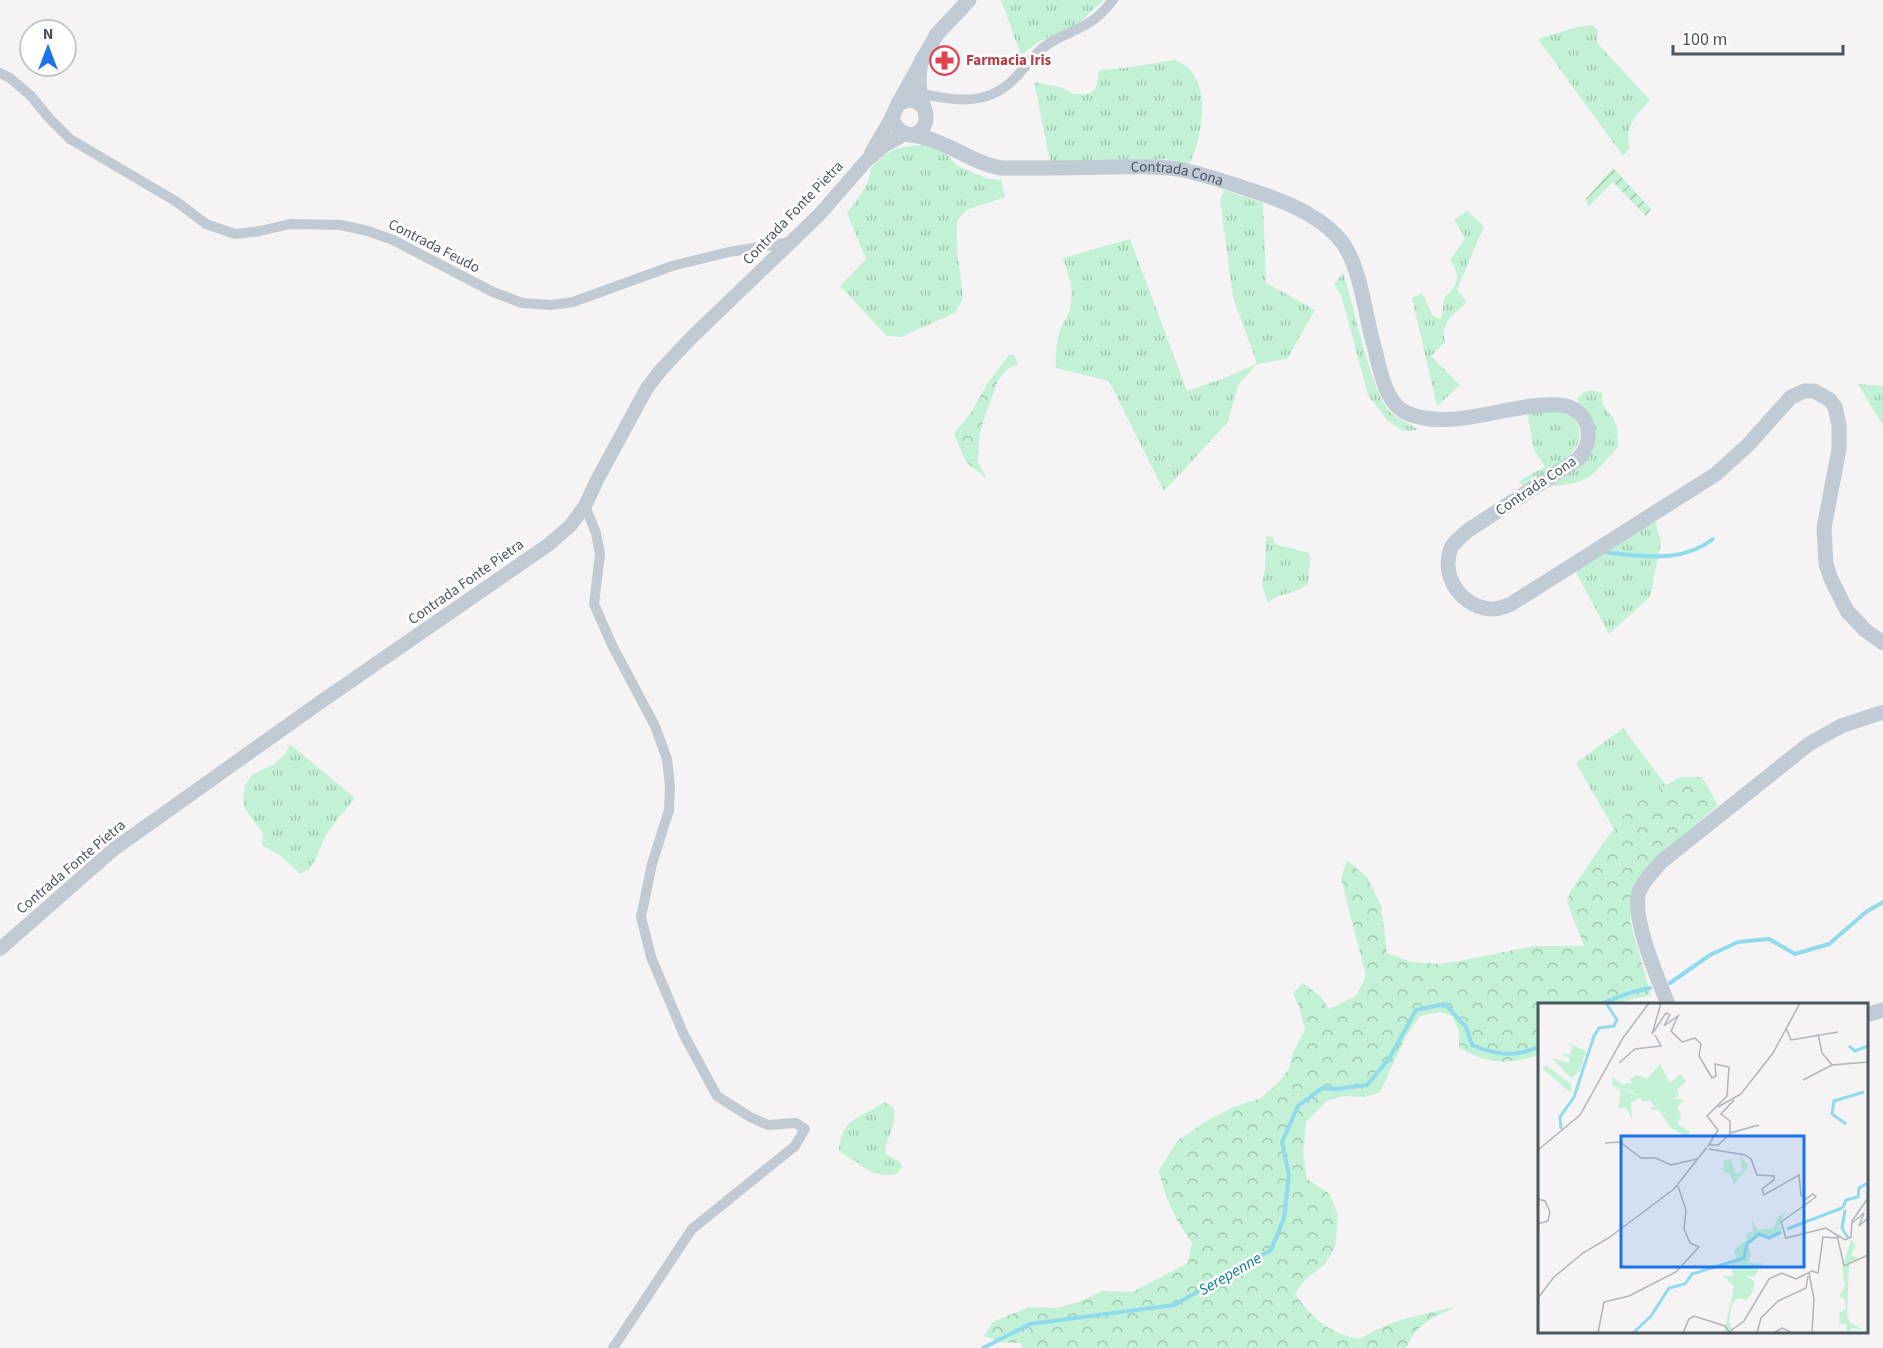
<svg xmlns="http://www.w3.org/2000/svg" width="1883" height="1348" font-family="'Source Sans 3',sans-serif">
<defs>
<pattern id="grass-tufts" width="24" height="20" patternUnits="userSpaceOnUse" patternTransform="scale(1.5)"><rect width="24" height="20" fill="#c3f1d5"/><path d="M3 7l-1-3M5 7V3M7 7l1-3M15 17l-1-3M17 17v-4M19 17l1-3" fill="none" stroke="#a0c6b0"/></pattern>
<pattern id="forest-crowns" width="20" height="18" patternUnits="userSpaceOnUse" patternTransform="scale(1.5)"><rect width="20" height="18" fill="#c3f1d5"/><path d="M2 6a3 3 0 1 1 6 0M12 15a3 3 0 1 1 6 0" fill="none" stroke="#a0c6b0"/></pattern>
<pattern id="garden-furrows" width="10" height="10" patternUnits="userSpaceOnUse" patternTransform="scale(1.5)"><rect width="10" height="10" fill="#c3f1d5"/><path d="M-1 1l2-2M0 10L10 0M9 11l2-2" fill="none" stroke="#a0c6b0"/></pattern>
</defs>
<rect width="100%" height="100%" fill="#f5f3f3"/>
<g fill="url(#grass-tufts)">
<path d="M1001,0H1104L1076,26L1040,41L1021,55Z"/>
<path d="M1593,25L1598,31L1597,43L1650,100C1636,115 1624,127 1630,148L1623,156L1538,39L1577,27Z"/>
<path d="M1174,60C1214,71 1204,136 1189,165L1167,159L1050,161L1034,82L1063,88L1073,94H1090L1096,88L1099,70L1125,68Z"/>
<path d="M922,145L936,147L948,155L957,166L989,179L1001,180L1005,197L966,210L957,221V250L963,298L955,313L901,337L887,336L840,286L866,259L847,213C857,199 870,185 871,168C890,149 895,147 922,145Z"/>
<path d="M1224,190L1263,203L1266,283L1315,310L1287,359L1257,364L1238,385L1228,422L1164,491L1109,381L1056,368C1055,356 1056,343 1060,330C1062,323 1068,317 1070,309C1074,290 1069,275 1063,258L1130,239L1187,391L1219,380L1257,364L1233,297L1220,199Z"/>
<path d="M1467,211L1484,226L1457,290L1467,302C1454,314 1440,323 1445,342L1431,356L1460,385L1437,406L1412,298L1422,293L1433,316L1440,319C1444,313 1442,307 1444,300C1446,294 1450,293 1453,288C1460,279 1457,269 1450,261L1465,238L1454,220Z"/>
<path d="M1343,273C1354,304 1371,393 1391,413C1399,420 1410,423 1418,430L1403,431L1388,421L1368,395L1341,294L1334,285Z"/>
<path d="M1858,384L1883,386V426Z"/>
<path d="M1590,390L1603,393C1600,407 1606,408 1613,418C1618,426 1618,437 1618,447C1590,478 1589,485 1545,486C1565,472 1598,458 1594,430C1592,418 1588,411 1578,403V398L1584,392Z"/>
<path d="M1560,411C1570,414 1577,418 1579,429C1585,456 1541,475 1522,486L1519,481L1545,467L1534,450L1527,412Z"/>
<path d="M1655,520L1661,542L1650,597L1609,634L1573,567Z"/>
<path d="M1266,536L1272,537L1275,544L1309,553L1310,560L1308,584C1295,595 1281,591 1268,603L1262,585L1265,568Z"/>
<path d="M1623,728L1666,785L1633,805L1614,829L1576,763Z"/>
<path d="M290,744L355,798C346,810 336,820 328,832C319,845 317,869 300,874L281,856L262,845L263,833L245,809L243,800L245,786L252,775L274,764L286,753Z"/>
<path d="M884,1102L893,1107C899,1124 885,1137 885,1154L900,1162L902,1167L897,1174C876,1177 871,1173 855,1161C849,1157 844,1156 839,1150C842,1116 861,1119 884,1102Z"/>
</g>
<g fill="url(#forest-crowns)">
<path d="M1009,355H1014L1018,364L1007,369L998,380L983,422L979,437L978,461L986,478L966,462L954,434L972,411L987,384Z"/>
<path d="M1680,777H1702L1718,805L1651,863L1633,891L1630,921L1651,995L1611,1004H1540L1539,1055C1507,1065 1489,1064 1459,1048V1031L1452,1016L1440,1012L1420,1016L1406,1036L1380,1092L1365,1097L1343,1096L1327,1101L1306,1122L1303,1153L1307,1179L1330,1194L1338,1216L1335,1247L1325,1264L1305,1280L1295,1294C1314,1320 1328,1333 1360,1339C1390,1320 1422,1314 1456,1307C1431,1319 1418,1322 1406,1348H1023L1020,1343L1000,1342L984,1336L993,1322L1029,1307L1057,1308L1081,1301L1102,1291L1132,1292L1188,1263L1192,1242C1175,1220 1165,1198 1159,1171L1177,1141L1205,1122L1231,1108L1261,1098L1279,1082L1289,1069L1293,1052L1305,1030L1300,1009L1293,993L1303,983L1321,997L1329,1009L1356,996L1366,976L1341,878L1347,860L1367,877L1381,905L1387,953L1411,962L1436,964L1460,961L1534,946H1584L1567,902L1570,892L1604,842L1633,805Z"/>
</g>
<path fill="url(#garden-furrows)" d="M1613,168L1651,209L1646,216L1613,182L1588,207L1586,199Z"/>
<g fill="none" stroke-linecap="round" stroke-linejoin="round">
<g stroke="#90daee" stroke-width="4">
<path d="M1605,551L1610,553C1646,556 1682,563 1713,539"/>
<path d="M1670,983L1710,955L1738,942L1769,939L1795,954L1829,944L1866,912L1883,902"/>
<path d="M1600,1004L1632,992L1650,988"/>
<path d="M983,1348L1030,1324L1174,1305L1271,1250L1284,1218L1289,1175L1282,1142L1298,1106L1322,1088L1335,1089L1367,1085L1389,1059L1416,1010L1445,1004L1466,1027L1472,1045C1496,1055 1515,1058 1540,1046"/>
</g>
<g stroke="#c1cad2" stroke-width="10">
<path d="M0,73L10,78L31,96L49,118L70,139L177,202L206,224L235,234L260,231L290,224L341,225L368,231L393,240L493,292L522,303L551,305L573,302L672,266L729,252L790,242"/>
<path d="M920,93C952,101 986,106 1012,81C1025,69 1033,54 1048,44C1063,34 1083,29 1097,17C1103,12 1108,6 1113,0"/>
<path d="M585,506L596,533L600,554L594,604L612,645L655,726L667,759L670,786L669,810L652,864L641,917L651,957L684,1035L717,1096L750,1117L768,1125L796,1123L805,1129L795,1146L692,1229L613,1348"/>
</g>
<g stroke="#c1cad2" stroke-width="14">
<path d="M871,153L892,117"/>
<path d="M0,949L114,849L322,701L548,545L570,526L585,506L597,480L647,388L660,371L692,337L819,215L867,160L885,145L905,134"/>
</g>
<g stroke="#c1cbd6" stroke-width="15">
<path d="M922,59C919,70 918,80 920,92C921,102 929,114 925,124C917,143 895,134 892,117L898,104C908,98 916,99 924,108"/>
<path d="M898,104L937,34L969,0"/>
<path id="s1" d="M911,135C946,139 968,162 1001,168C1037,168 1074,168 1110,167C1134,167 1159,165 1183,170C1211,176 1238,186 1265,195C1293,205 1323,218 1342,242C1361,268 1365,315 1374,346C1380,367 1384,403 1407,413C1452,433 1513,401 1560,405C1589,408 1597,439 1578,459L1467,531C1462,536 1454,542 1451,548C1440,577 1462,608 1493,609C1499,609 1506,606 1511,604L1716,474L1748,445L1791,397L1804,391H1814L1830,400L1835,407L1839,425V449L1824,528L1826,564L1831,579L1847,611L1865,630L1883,643"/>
<path d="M1668,1004C1658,979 1631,917 1639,892C1643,881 1654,871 1661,862L1809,744L1841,726L1883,712"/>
<path d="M1866,1015L1883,1010"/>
</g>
</g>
<defs>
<symbol id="pharmacy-ring" viewBox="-11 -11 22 22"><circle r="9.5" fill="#fff" stroke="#e0444e" stroke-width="1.5"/><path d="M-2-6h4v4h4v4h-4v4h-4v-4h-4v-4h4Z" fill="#e0444e"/></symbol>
</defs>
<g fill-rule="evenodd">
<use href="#pharmacy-ring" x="928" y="44" width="33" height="33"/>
</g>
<g text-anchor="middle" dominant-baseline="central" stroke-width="5" stroke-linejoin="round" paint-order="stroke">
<g font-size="15" font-weight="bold" fill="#be3a42" stroke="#fff" text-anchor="start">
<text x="966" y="60">Farmacia Iris</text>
</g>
<g font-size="15" fill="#4a5661" stroke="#fff">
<text stroke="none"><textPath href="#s1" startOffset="273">Contrada Cona</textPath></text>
<text transform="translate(793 213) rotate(-46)">Contrada Fonte Pietra</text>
<text transform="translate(434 246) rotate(27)">Contrada Feudo</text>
<text transform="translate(1536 486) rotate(-34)">Contrada Cona</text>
<text transform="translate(466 582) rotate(-35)">Contrada Fonte Pietra</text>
<text transform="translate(71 867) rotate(-40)">Contrada Fonte Pietra</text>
</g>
<g font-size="16" font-style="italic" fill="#0c7c9b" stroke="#fff">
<text transform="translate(1230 1274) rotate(-30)">Serepenne</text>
</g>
</g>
<g transform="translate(1538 1003)">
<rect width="330" height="330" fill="#f5f3f3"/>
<path d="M29,40L48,48L42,68L33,75L14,55L31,60V55L23,51H32L34,44ZM122,61L132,80L143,71L148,79L139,86L141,93L134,95L146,97L139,105L143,110L140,121L152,129L149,134L132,124L121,107H113V104L118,105L112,97L105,99L98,91L74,82V74L83,81L94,80L92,76L99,72L109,76ZM8,62L33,81V90L5,66ZM201,152L211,163L196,181L191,170L185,169L186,158L193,156L198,171L205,168Z" fill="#c3f1d5"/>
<path d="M75,83L103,94L93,99L94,116L88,105H80L83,89ZM248,208L241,223L244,230L231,236L221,232L210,242L213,251L210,260H224L217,273H207L217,278L214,290L209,297L200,295L194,300L191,319L195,330H186L196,283L185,273H196L193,266L179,263L198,256L196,247L208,237L210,229L215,230L214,217L220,227L236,225L239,215ZM313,236L318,243L313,252L320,255L311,262L309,312L312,320L326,327L314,325L309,330L308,321H301L302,309L308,306L307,297L301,293L307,283L304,266Z" fill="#c3f1d5"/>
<path fill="none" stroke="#90daee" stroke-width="3" d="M311,43L317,48L330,43M308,121L294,111L296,98L326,89M23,126L22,114L36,94L56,33L61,25L76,23L79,17L68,0M305,205L308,197L320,194L321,185L330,180M307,207L304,225L310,235M249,226L304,205M95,330L113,313L131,285L147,281L154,271L206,255L209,241L221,231L231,235L243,229"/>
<path fill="none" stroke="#b1b4b9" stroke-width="1.5" d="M123,0L114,31L128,10L132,12L126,23L140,13L133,28L144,39L157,35L163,41L161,53L174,75L178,73L177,61L191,64L189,93L169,113L180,127L170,143M248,25L253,37L300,29M280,31L284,50L294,62M81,60L97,46L123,43L117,32M265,77L294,62L330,59M180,104L203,91L235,50L262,0M192,130L221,122M67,140L82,139L103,155H118L133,162L159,156M172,142H180L192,131V118L183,111L196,97M171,146L207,152L213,156L219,172L236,173V177L224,186L226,192L261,172L263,192L268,196L275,191L278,194L243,219L248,235L288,225L299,232L306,263L330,252M0,147L42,112L85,35L111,0M0,196L7,198L12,209L10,218L0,221M313,221L326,210L321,223L330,215M299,232L307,237L313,234L314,218L330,195M271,270L276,296L274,330M0,295L16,274L45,250L72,234L136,186L169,144M60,330L66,299L91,293L138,269L161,244L152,240L146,226L148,207L140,183M145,330L151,316L156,313L187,323L191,329L206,318L231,276L244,270L258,276L274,268L280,270L285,234L299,235M219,330L223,315L240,298L268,285L270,273M236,330L244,325L255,330"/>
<path fill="#1a73e8" fill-opacity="0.15" stroke="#1a73e8" stroke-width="3" d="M83,133H266V264H83Z"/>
<rect width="330" height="330" fill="none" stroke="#4a5661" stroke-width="3"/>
</g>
<g transform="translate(48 48)"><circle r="28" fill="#ffffff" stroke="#b7bbc0" stroke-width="1.5"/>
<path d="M0-4.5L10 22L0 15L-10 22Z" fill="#1a73e8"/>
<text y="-9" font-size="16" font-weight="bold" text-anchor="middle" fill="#4a5661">N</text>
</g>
<path d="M1673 45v9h170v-9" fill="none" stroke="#4a5661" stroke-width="3"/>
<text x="1682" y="45" font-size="18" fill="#4a5661" stroke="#ffffff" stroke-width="4.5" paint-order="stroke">100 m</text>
</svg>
